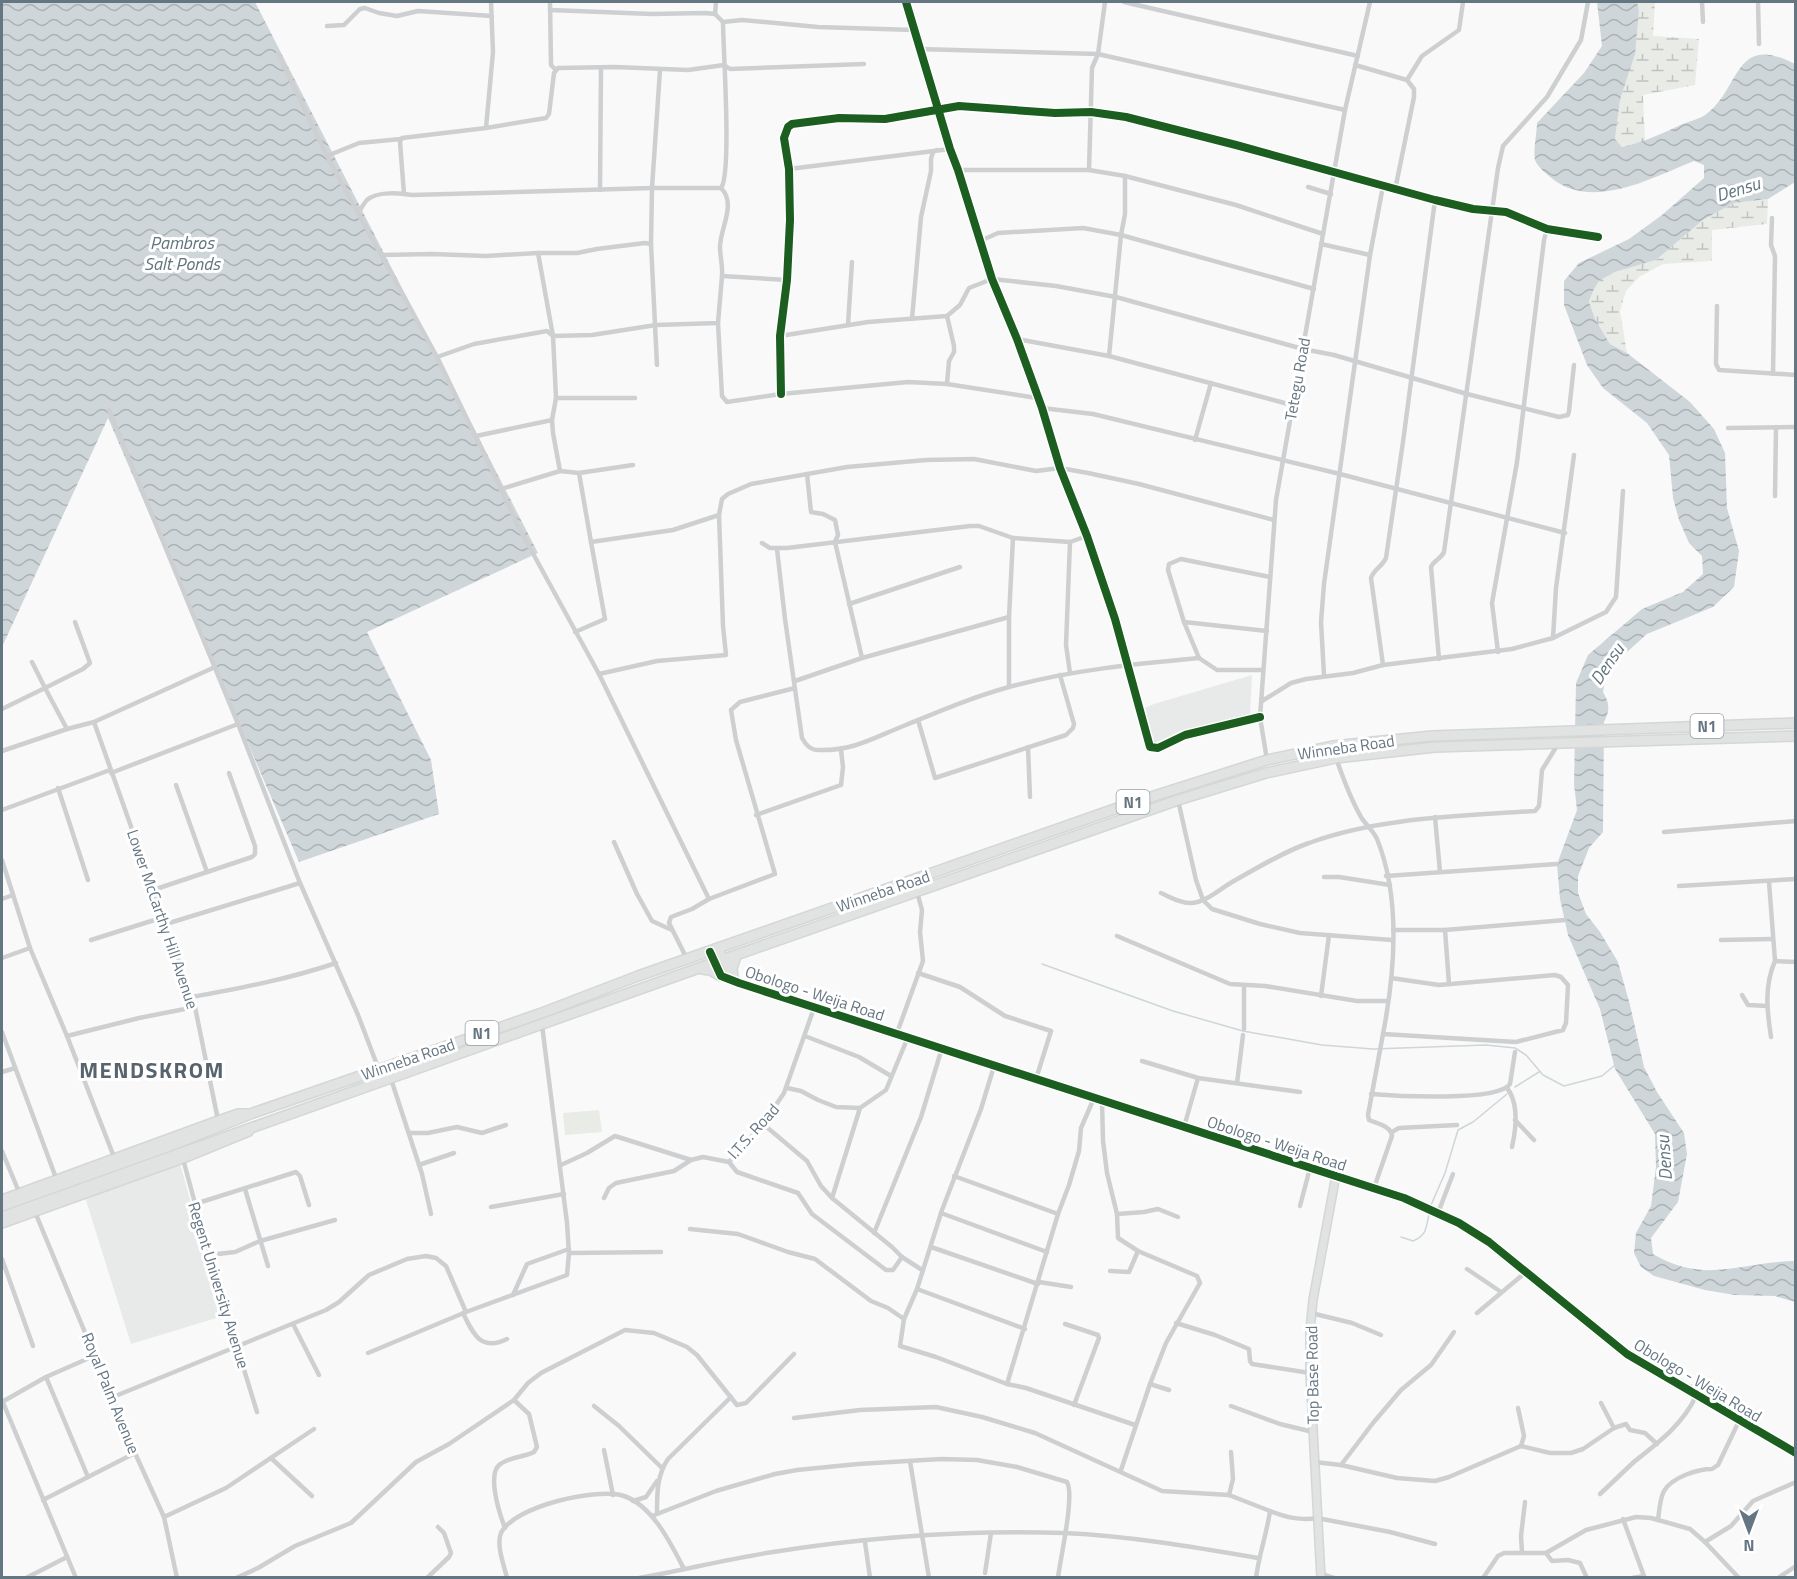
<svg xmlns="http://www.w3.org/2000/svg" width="1797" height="1579" font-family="'Titillium Web',sans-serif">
<defs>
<pattern id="wetland-marsh" width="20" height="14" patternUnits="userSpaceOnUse" patternTransform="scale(1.5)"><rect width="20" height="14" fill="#e8ebe6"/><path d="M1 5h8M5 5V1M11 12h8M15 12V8" fill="none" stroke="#c0c3c0"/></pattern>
<pattern id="water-waves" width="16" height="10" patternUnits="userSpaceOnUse" patternTransform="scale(1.5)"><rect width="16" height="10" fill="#ced6d9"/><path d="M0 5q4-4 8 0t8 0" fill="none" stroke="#abb2b5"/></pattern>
</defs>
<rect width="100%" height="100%" fill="#f9f9f9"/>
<g fill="#e8e9e9">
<path d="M1252,675L1250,714L1153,743L1143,709L1154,704Z"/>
<path d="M180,1164L223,1316L131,1344L85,1197Z"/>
</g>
<path fill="#e8ebe6" d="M599,1110L602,1132L565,1135L563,1113Z"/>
<g fill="url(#wetland-marsh)">
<path d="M1637,2H1655L1653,36L1699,39L1695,85L1643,95L1645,141L1622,147L1615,139L1620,100L1629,73L1639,10Z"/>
<path d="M1768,199L1767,224L1712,230V261L1663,264L1639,277L1626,291L1620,311L1627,353L1610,344L1595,319L1589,303L1593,291L1599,281L1615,272L1656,260L1703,220L1734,203Z"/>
</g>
<g fill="url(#water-waves)">
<path d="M2,2H255L538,553L367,632L431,760L439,814L299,862L108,418L2,647Z"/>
<path d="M1597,2H1637L1639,10L1635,54L1620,100L1615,139L1622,147C1644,142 1663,133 1683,124C1690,121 1699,119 1705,115C1742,88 1733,32 1795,64V182L1768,199L1734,203L1703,220L1656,260L1615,272L1599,281L1593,291L1589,302L1595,319L1610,344L1627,353L1690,402L1714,429L1725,453L1727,508L1739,551L1734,587L1713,607L1647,634L1607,670L1603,692C1610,704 1610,710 1604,722L1603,832L1589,848L1578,876V893L1586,914L1600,932L1618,962L1630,1005L1644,1067L1657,1092L1684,1133L1687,1154L1678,1202L1651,1238L1653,1254C1705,1285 1741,1262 1795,1261V1302L1775,1296L1735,1295L1705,1290L1654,1276L1641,1267L1634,1253L1636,1233L1651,1206L1656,1167L1655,1134L1615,1069L1600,1009L1568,935L1560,899L1557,864L1577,810L1574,784L1576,683L1588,655L1642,609L1683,592L1703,574L1702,556L1689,543L1679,520L1673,498L1669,455L1647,423L1603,388L1587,365L1564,305V281L1579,263L1629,239L1662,215L1704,178V165L1694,161C1654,177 1594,210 1554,180C1548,175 1538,168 1535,160C1533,152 1537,132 1537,123L1584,73L1602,46Z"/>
</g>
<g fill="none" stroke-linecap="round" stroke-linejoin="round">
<g stroke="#ced6d9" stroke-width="1.5">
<path d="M1042,964L1173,1011L1243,1031L1322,1045L1373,1049L1486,1045L1515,1048L1526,1055L1543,1075L1564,1086L1602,1076L1615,1065"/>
<path d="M1515,1087L1539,1072"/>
<path d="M1431,1205L1445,1173L1458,1130L1473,1122L1507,1094"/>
<path d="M1401,1237L1413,1241C1427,1235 1426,1228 1429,1214"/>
</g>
<defs>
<g id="secondary">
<path d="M719,949L732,977"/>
<path d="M710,952L721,976L739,983L1404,1198L1459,1223L1489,1242L1627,1354L1796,1453"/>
<path d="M2,1199L218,1120L238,1113H247"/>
<path d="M2,1224L183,1159L249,1132"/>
<path d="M1321,1578L1310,1373V1330L1313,1300L1336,1175"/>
</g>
<g id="highway">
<path d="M702,969L710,970L721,976"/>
<path d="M733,978L732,969L736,956"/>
<path d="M2,1206L170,1146L253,1113L539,1014L638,976L1129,804L1267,760L1333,746L1432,736L1796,723"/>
<path d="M2,1217L696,969L1178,800L1266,773L1336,758L1435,747L1796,736"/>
</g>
</defs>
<use href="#secondary" stroke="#d5d6d7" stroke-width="10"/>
<use href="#highway" stroke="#d5d6d6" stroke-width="12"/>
<g stroke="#cecfd0" stroke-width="4.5">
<path d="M550,2L551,65L556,70"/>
<path d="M906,2L950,149L958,170L992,279L1017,339L1042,408L1060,468L1087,536L1115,619L1150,747L1158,748L1185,735L1260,717"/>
<path d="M1124,2L1358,56"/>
<path d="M1702,2L1703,22"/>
<path d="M1758,2L1759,44"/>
<path d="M550,10L652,14L705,13L715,14L723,22C723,47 732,174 721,188"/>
<path d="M715,14L716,2"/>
<path d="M723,22L742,20L818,27L914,30"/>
<path d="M327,26L344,25L360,9L365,8L379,13L397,16L418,11L492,16"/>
<path d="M919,49L1098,54L1345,110"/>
<path d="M278,53L327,156L437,357L501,489"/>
<path d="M1355,65L1407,80L1414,89V97L1395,190"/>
<path d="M1407,80L1422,56L1459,30L1463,2"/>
<path d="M486,128L493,52L491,2"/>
<path d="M327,156L359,143L401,139"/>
<path d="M789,169L950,149"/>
<path d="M958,170H1089L1125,176L1236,205L1323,234"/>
<path d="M1089,170L1092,68L1098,54L1105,2"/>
<path d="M1308,187L1331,194"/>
<path d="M721,188C737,204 720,228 720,247C720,257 723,266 722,276L787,280"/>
<path d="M600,190L601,68"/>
<path d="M404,194L400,142L402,138L486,128L546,118L549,114L554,73L558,68L615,67L688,70L724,65L730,69L864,64"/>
<path d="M358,213C361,209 364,203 367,200C377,191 400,193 412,195L652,188H721"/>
<path d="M1772,218L1771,245L1775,256L1773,374"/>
<path d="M980,241L998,233L1083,228L1121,235L1314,289"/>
<path d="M1321,244L1370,255"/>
<path d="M538,253L553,336L556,398L552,420L553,433L560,471"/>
<path d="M381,255L432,254L486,256L538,253H577L597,249L645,243L651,244"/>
<path d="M1717,306L1716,364L1719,370L1796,375"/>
<path d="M947,316L954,346V352L949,361L947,384"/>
<path d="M912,319L921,217L931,171V159L933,152L937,150"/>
<path d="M718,323L722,396L727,402L781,394L908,382L947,384L1037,398"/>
<path d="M848,325L852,262"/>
<path d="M780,336L868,322L947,316L960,305L969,288L992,279L1056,286L1116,297L1303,349L1334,355L1467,394L1559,417L1568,415L1569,411L1574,365"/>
<path d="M1017,339L1109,356L1292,405"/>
<path d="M1109,356L1121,235L1125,214V176"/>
<path d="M437,357L474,344L547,331L553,336L592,335L656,325L718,323L722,276"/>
<path d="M657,365L651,244L652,188L660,70"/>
<path d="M781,394L780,336L787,280L790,220L789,169L784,138L788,127L792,124L839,118L885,119L959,106L1055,113L1091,112L1126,117L1236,145L1435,200L1473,209L1506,212L1547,229L1598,237"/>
<path d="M556,398H635"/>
<path d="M1042,408L1093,414L1340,474L1565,533"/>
<path d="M109,410L238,724L300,883L358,1015L379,1070"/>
<path d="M1728,428L1796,427"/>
<path d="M476,436L552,420"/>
<path d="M1195,440L1211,383"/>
<path d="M633,465L579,473L560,471L501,489L519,528L599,674L709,899"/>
<path d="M579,473L591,542"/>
<path d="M807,474L811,512L823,514L835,520L838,535L835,542L862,658"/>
<path d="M1775,496L1776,427"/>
<path d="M1070,542L1066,645L1070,673"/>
<path d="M762,543L770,548H787L970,526H979L1013,538L1070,542L1087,536"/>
<path d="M777,549L785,619L802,738C806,745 810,750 819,750C854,751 875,737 906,725C940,711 973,697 1009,687C1071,670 1135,664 1199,658"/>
<path d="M849,604L960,567"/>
<path d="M75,622L90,663L83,669L45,688L67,729L94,722L215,667"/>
<path d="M1184,622L1267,631"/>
<path d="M575,632L605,619L591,542L673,530L719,515L722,499L728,494L751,484L847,467L926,460L974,459L1036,471L1060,468L1088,473L1139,484L1274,520"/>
<path d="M1553,638L1556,588L1574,455"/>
<path d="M1498,652L1492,603L1517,462L1544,240L1547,229"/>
<path d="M1439,659L1431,567C1434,560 1441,559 1444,552L1498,168L1503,146L1547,97L1581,40L1588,2"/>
<path d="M1383,665L1371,578C1374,569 1382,567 1386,558L1403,442L1435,200"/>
<path d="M1263,670H1217L1199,658L1184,622L1168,570L1169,564L1181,559L1270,577"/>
<path d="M599,674L657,661L726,655L723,626L719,515"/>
<path d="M1324,675L1321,622L1324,584L1370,255L1383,186"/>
<path d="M795,681L862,658L1009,617"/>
<path d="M1009,687V617L1013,538"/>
<path d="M1262,701L1291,683L1306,679L1353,673L1383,665L1512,649L1553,638L1606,612L1616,597L1623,491"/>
<path d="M2,709L45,688L32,662"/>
<path d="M918,720L935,778L1066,735L1073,728L1074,724L1060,675"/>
<path d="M94,722L195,1007L218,1120"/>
<path d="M1028,747L1030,797"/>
<path d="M2,751L67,729"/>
<path d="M1336,758C1343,778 1350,798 1361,817C1366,825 1373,830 1377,839C1401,898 1395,972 1383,1034L1516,1042L1563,1030L1566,1023L1568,985L1561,977L1555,975L1439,985L1391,978"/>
<path d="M1267,760L1260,717L1276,500L1345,110L1370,2"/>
<path d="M111,773L238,724"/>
<path d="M176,785L207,872"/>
<path d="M58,788L88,880"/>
<path d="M1178,800L1196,880L1203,900L1212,909L1260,924L1300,933L1392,940"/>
<path d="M2,810L110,770"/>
<path d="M756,815L841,785L843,767L841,750"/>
<path d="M1435,817L1440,872"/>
<path d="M1664,832L1796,821"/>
<path d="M614,842L637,894L652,921L672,930"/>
<path d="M2,860L30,948"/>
<path d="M1386,876L1557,864"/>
<path d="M1324,877H1339L1390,885"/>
<path d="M1769,882L1775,961C1764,986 1767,1011 1771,1037"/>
<path d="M1679,886L1796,879"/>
<path d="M153,890L252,857L255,854V846L229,773"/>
<path d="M1161,893C1170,897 1182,904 1192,903C1206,902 1220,889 1232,882C1257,868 1283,852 1309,843C1379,817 1462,816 1535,811L1539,806L1542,770L1555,749"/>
<path d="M2,899L13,895"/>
<path d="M166,924L300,883"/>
<path d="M1393,930H1445L1565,920"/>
<path d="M1445,930L1449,984"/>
<path d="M1117,936L1230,984L1265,986L1357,1001H1388"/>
<path d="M91,940L164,917"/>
<path d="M1721,940L1772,939"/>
<path d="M2,958L30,948L67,1036L114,1157"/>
<path d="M687,959L669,923L671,917L692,909L709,899L775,874L736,740L731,710L740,702L795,688"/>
<path d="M1775,961L1796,962"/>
<path d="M918,973L960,987L1005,1016L1051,1031L1036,1079"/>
<path d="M1244,986V1029"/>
<path d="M1742,995L1748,1005L1767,1006"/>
<path d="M1321,996L1329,935"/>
<path d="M192,997C241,988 289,979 336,963"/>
<path d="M2,1032L56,1178"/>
<path d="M897,1033L923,961L920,932L922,910L917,892"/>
<path d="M67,1036L139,1018L195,1007"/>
<path d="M805,1036L859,1057L891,1076"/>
<path d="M1142,1061L1198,1078L1300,1092"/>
<path d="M994,1066L981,1109L942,1210L917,1289L904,1319L900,1346L936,1357L1007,1384L1026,1388L1135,1425"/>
<path d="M2,1072L15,1068"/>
<path d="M391,1079L422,1174L431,1214"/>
<path d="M1237,1083L1243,1035"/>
<path d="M787,1088L801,1091L818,1100L836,1107L860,1108"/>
<path d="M1507,1088C1519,1103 1516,1129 1512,1147"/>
<path d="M1371,1094C1395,1096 1498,1102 1510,1084L1515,1052"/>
<path d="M1102,1101L1103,1141L1107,1173L1117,1214L1118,1238L1138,1251L1197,1276L1200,1283L1166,1343L1150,1384L1121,1470"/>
<path d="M1515,1120L1534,1140"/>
<path d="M763,1124L807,1161L821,1186L832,1198L892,1247L902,1257L922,1270"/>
<path d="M1184,1127L1198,1078"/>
<path d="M1392,1132L1399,1128L1457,1125"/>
<path d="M409,1133H428L457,1127L482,1133L506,1125"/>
<path d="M2,1151L19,1192"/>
<path d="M183,1159L209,1255L257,1412"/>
<path d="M729,1162L737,1172L798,1193L812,1214L886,1270H893L902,1257"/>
<path d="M419,1165L454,1153"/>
<path d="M561,1165L587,1153L615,1136L691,1160"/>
<path d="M954,1176L1058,1214"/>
<path d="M1374,1188L1392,1136C1391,1126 1378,1124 1369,1120L1368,1115L1383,1034"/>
<path d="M245,1189L268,1266"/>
<path d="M604,1198L609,1188L616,1183L674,1171L691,1160L703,1157L729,1162L763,1124L784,1093L814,1008"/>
<path d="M832,1198L860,1108L886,1090L908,1037"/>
<path d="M195,1204L296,1172L300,1176L309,1205"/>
<path d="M1300,1206L1310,1168"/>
<path d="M491,1207L564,1194"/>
<path d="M35,1212L135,1453L164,1517L177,1578"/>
<path d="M941,1213L1047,1252"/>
<path d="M1438,1213L1453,1174"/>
<path d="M1117,1214L1144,1212L1158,1209L1178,1217"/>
<path d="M690,1229L738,1234L788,1252L815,1259L871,1301L888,1308L904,1319"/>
<path d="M874,1233L921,1117L942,1048"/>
<path d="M931,1247L1038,1284"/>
<path d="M569,1253L661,1252"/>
<path d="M209,1255L235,1252L260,1241L335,1220"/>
<path d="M2,1259L33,1346"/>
<path d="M1467,1269L1501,1292"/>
<path d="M1110,1271L1129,1272L1138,1251"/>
<path d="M1039,1282L1071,1287"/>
<path d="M917,1289L1025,1329"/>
<path d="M513,1295L527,1264L569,1249"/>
<path d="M463,1313C473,1334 481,1352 507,1339"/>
<path d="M1311,1313L1352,1323L1381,1335"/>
<path d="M1477,1313L1526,1272"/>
<path d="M1176,1323L1215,1335L1249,1349L1250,1361L1252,1364L1310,1373"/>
<path d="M293,1324L319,1375"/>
<path d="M1065,1324L1098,1335L1099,1338L1074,1405"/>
<path d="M368,1353L466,1312L567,1275L569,1253L567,1223L542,1025"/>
<path d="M46,1377L88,1477"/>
<path d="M1007,1384L1058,1214L1069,1185L1079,1151L1081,1128L1094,1098"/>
<path d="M1150,1384L1169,1390"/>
<path d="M1687,1390L1691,1387L1707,1382"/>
<path d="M113,1397L326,1310L339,1302L369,1275L407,1259L426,1256L436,1258L446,1266L466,1312"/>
<path d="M2,1400L76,1578"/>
<path d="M2,1402L46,1377L96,1355"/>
<path d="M1601,1403L1614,1428"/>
<path d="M594,1406L619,1426L662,1468"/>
<path d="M1231,1406L1280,1424L1313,1432"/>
<path d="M1518,1408L1524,1436L1521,1446"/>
<path d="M794,1418L860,1410L936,1407L982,1417L1035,1433L1162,1491L1229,1495L1270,1511"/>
<path d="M604,1450L613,1495"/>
<path d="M271,1458L312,1496"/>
<path d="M910,1461L929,1578"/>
<path d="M1314,1462L1341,1465L1397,1478L1435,1481L1449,1477L1521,1446L1550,1453H1571L1583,1449L1614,1428L1626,1424L1630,1430L1645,1433L1657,1444"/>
<path d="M1341,1465L1373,1423L1401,1390L1431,1365L1454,1332"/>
<path d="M1600,1494C1612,1483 1623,1472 1635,1461C1659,1442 1683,1424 1696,1396"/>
<path d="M1229,1495L1233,1479L1231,1452"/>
<path d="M43,1500L135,1453"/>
<path d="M633,1501L646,1497L657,1481"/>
<path d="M657,1512C657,1493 657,1475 668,1459L731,1397"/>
<path d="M652,1516L716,1491L775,1474L797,1470L858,1464L941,1459L977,1460L1017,1467L1067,1482C1075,1496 1060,1559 1058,1578"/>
<path d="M164,1517L226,1488L314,1429"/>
<path d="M1623,1519L1644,1576"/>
<path d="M1658,1520C1659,1512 1660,1498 1664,1491C1672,1477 1698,1469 1712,1469L1718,1465L1739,1421"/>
<path d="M505,1528C500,1515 485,1471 502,1463C511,1457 524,1457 534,1452L537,1447L529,1414L514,1400"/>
<path d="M865,1542L870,1578"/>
<path d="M1705,1542L1731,1526L1753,1501L1796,1482"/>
<path d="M1522,1552L1521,1536L1525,1502"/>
<path d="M1546,1553L1552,1561L1568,1560L1580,1563L1587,1578"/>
<path d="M985,1573L991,1533"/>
<path d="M1321,1574L1334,1578"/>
<path d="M26,1578L67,1557"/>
<path d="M236,1578L258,1568L295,1546L351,1523L416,1462L449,1444L514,1400L528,1383L541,1373L625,1330L654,1333L687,1347L697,1355L737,1405L746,1403L794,1354"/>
<path d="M427,1578L449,1557L451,1553L444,1533L438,1527"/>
<path d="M507,1578C504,1565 496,1545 501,1533C514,1506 598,1487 624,1496C653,1506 671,1544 684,1569"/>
<path d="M639,1578C684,1570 728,1559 773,1552C869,1537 968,1530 1064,1533C1130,1536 1194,1547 1258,1558"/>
<path d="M1256,1578C1259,1554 1267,1533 1270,1511C1286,1517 1300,1521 1317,1518L1390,1532L1435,1544"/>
<path d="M1483,1578L1498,1556L1504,1553H1546L1586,1530L1636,1517L1651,1518L1690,1529L1705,1542L1739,1578"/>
<path d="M1632,1578L1644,1576"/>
<path d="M1778,1578L1796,1566"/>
</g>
<use href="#secondary" stroke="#e1e2e2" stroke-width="7"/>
<use href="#highway" stroke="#e1e2e2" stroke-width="9"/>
<defs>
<g id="cycleway">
<path d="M906,2L950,149L958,170L992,279L1017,339L1042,408L1060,468L1087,536L1115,619L1150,747L1158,748L1185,735L1260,717"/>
<path d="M781,394L780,336L787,280L790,220L789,169L784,138L788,127L792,124L839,118L885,119L959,106L1055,113L1091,112L1126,117L1236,145L1435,200L1473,209L1506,212L1547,229L1598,237"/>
<path d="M710,952L721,976L739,983L1404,1198L1459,1223L1489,1242L1627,1354L1796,1453"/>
</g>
</defs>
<use href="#cycleway" stroke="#fff" stroke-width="11"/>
<use href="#cycleway" stroke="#1b5e20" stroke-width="8"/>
</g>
<g text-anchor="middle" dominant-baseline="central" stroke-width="6" stroke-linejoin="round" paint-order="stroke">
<g fill="#fff" stroke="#939fa8" stroke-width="1.5">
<rect x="1690.5" y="714" width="33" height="24" rx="4.5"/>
<rect x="1116.5" y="790" width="33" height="24" rx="4.5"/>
<rect x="465.5" y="1021" width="33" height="24" rx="4.5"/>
</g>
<g font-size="15" font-weight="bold" fill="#657683">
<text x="1707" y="726">N1</text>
<text x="1133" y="802">N1</text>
<text x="482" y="1033">N1</text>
</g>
<g font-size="16" fill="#657683" stroke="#fff">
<text transform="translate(1297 379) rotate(-80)">Tetegu Road</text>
<text transform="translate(1346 747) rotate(-8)">Winneba Road</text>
<text transform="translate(883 891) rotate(-19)">Winneba Road</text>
<text transform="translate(163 919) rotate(71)">Lower McCarthy Hill Avenue</text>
<text transform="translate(815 993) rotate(18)">Obologo - Weija Road</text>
<text transform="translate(408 1059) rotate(-19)">Winneba Road</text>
<text transform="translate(753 1131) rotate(-48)">I.T.S. Road</text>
<text transform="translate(1277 1143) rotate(18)">Obologo - Weija Road</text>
<text transform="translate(219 1285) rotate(73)">Regent University Avenue</text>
<text transform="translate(1312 1375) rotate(-91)">Top Base Road</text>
<text transform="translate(1698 1380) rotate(31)">Obologo - Weija Road</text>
<text transform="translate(111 1393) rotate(68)">Royal Palm Avenue</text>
</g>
<g font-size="18" font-style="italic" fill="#60757c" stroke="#fff">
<text transform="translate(1738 189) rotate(-17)">Densu</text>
<text x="182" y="242">Pambros<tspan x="182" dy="21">Salt Ponds</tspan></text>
<text transform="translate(1607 664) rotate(-56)">Densu</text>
<text transform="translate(1664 1158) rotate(-94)">Densu</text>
</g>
<g font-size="22" font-weight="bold" letter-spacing="1.5" fill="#57646e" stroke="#fff">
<text x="152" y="1070">MENDSKROM</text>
</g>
</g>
<rect width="1797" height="1579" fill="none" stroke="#657683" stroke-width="6"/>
<g transform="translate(1749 1531) rotate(180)" stroke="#ffffff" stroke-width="4.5" paint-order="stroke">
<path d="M0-4.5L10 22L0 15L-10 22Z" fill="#657683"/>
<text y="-9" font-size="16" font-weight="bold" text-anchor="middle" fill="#657683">N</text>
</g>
</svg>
